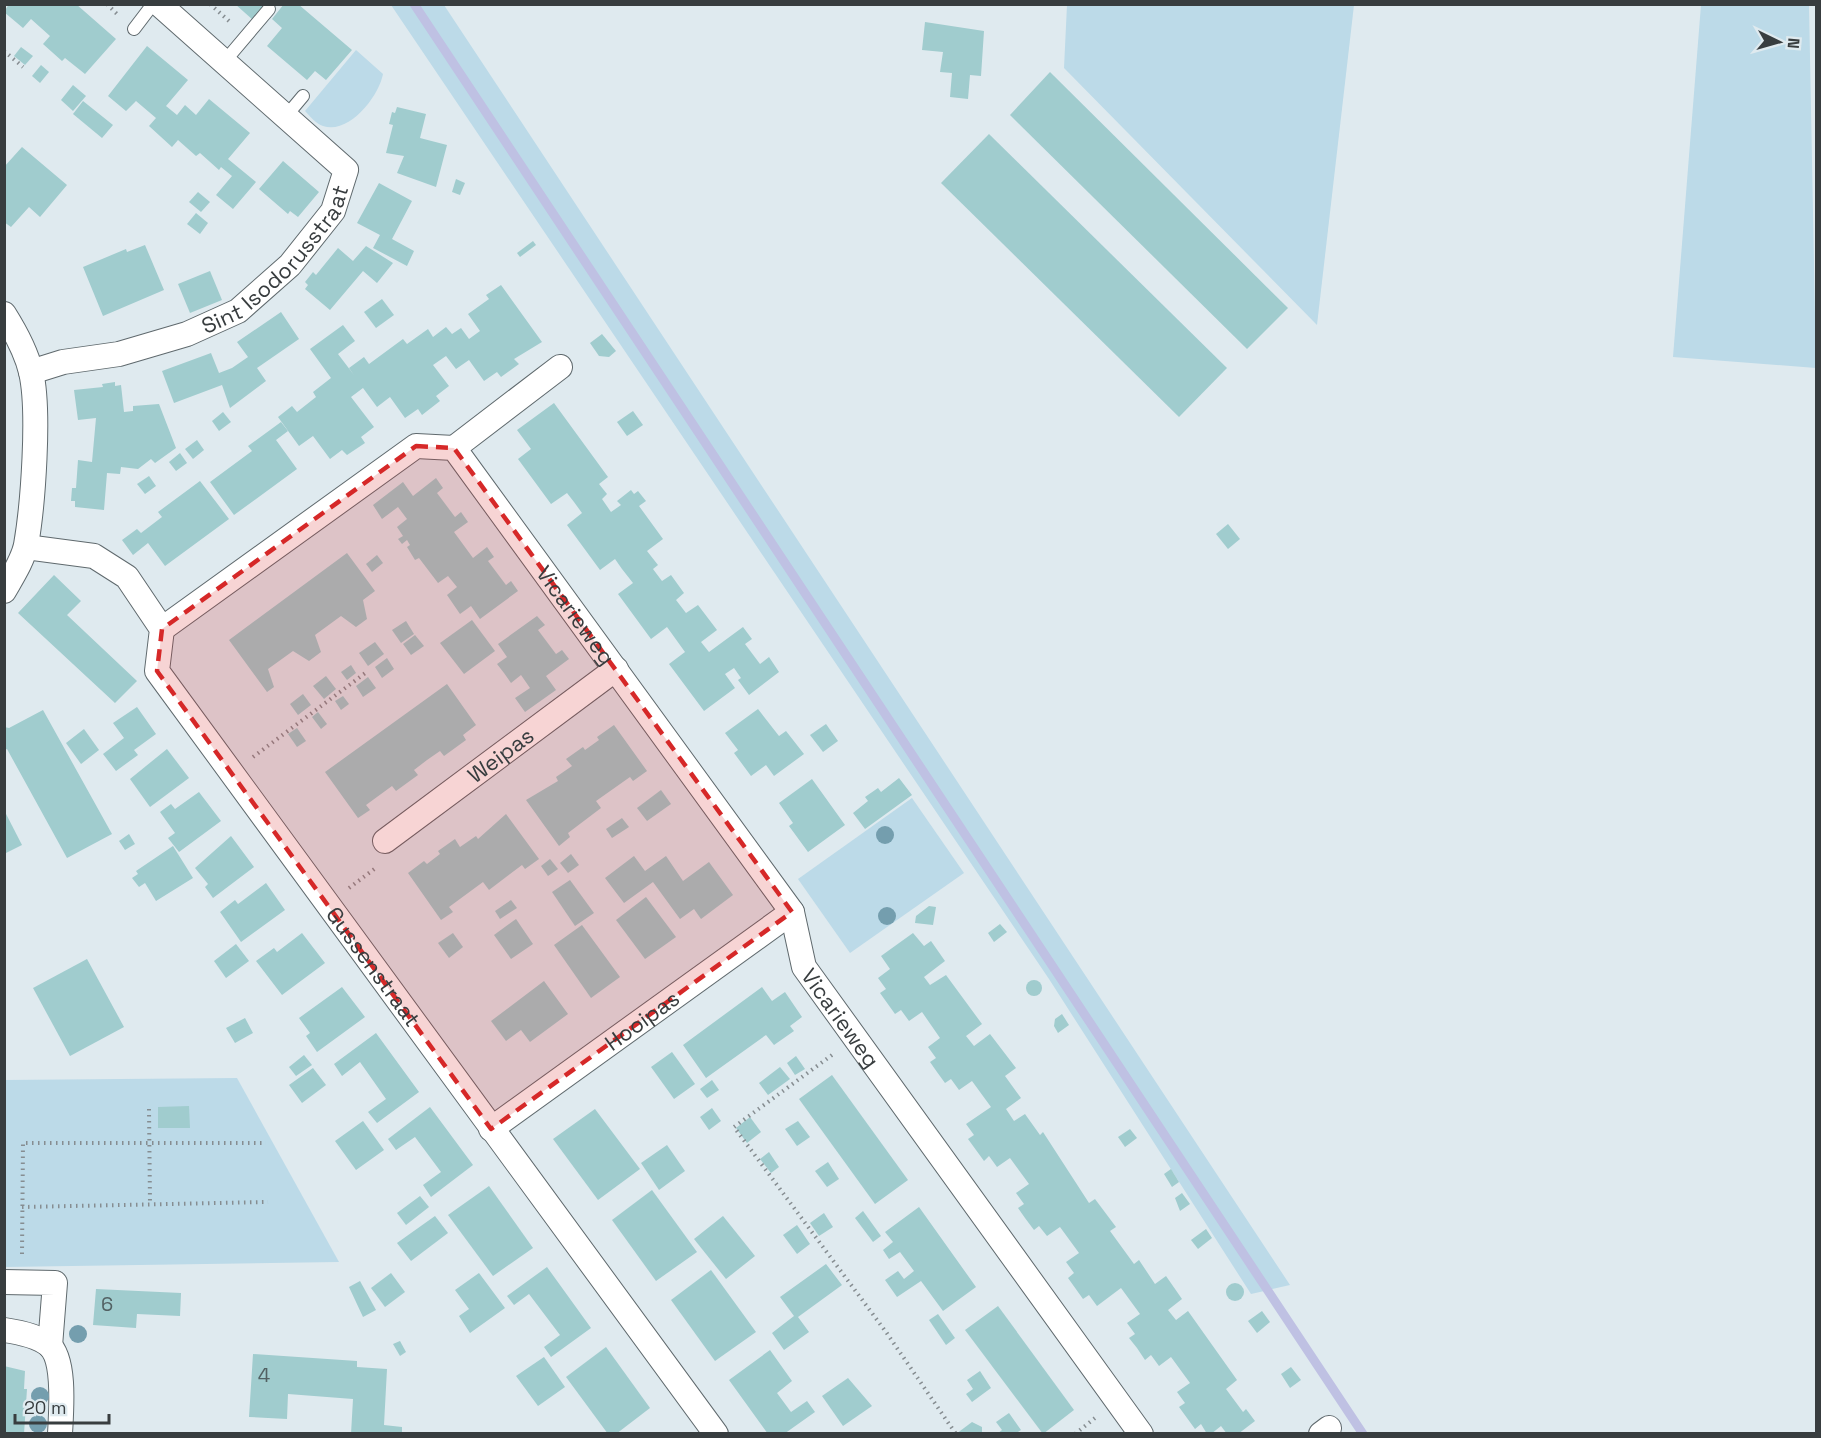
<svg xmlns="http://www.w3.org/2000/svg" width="1821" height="1438" font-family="'Space Grotesk',sans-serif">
<rect width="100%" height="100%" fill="#dfeaef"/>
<g fill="#bcdae8">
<path d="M391,5H444L1290,1285L1251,1294L1049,979Z"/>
<path d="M1067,5H1354L1317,325L1064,68Z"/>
<path d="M1701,5H1809L1816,368L1673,357Z"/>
<path d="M356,50L383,74C379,96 349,135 323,126C316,124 310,116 305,111Z"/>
<path d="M912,798L964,873L850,953L798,879Z"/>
<path d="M237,1078L339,1262L5,1267L4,1080Z"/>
</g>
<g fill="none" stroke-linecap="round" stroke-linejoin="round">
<path stroke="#bfc1e3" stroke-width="9" d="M414,4L1363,1434"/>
</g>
<g fill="#a0ccce">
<path d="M9,4H76L116,39L85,74L65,58L62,61L43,44L50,36L31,19L23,28L4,12Z"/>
<path d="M235,4H266L253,20Z"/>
<path d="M284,4H298L352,50L326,80L315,71L307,80L267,46L282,28L272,19Z"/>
<path d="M925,22L984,31L981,76L970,75L968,99L950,97L952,73L940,72L943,52L922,50Z"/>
<path d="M147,46L188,80L166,106L177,115L185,105L196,115L209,99L250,133L228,159L256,182L233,209L216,195L232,176L221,167L219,170L200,153L196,156L178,140L172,147L149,126L156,118L136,101L126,111L108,96Z"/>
<path d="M21,47L33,56L25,65L14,56Z"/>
<path d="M41,65L49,72L40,83L32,76Z"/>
<path d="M1050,72L1288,308L1247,349L1010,115Z"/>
<path d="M73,85L86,96L73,111L61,100Z"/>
<path d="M83,101L113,125L102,138L73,114Z"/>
<path d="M397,107L426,114L420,138L447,145L436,187L397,173L404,156L386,153L393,125L389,124L392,112L395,113Z"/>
<path d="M989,134L1227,368L1179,417L941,183Z"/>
<path d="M22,147L67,185L40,217L29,207L11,227L4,222V167Z"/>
<path d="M283,161L319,192L298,217L290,211L288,214L259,189Z"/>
<path d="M456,179L465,183L460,195L452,192Z"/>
<path d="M379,183L412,201L392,239L414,251L407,266L373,248L380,235L357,223Z"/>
<path d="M198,192L210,202L201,212L189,202Z"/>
<path d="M196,213L208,223L200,234L187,224Z"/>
<path d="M533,241L536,245L520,257L517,253Z"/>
<path d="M145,245L164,290L103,316L83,267L126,249L127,252Z"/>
<path d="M366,246L393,263L377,283L363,271L330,310L305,289L308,285L305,282L313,272L316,275L338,248L353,261Z"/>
<path d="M210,271L222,300L190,313L178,284Z"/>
<path d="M501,285L542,342L514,359L519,364L501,377L497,372L484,381L469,360L456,369L446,356L433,365L449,386L436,396L440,401L422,415L418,409L405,418L390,397L377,407L363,388L351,397L374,427L361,437L365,443L347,455L342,450L330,459L313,436L299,446L278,417L292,406L297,412L316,397L313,392L331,378L310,349L343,325L355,341L338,354L354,375L349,368L364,357L369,364L403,339L407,344L428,329L433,337L446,327L452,334L461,328L469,339L480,331L468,314L489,299L486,295Z"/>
<path d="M382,299L394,315L376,328L364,312Z"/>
<path d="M281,312L299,339L257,368L266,381L230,408L222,385L174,403L162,371L211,353L219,373L232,368L248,357L237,342Z"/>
<path d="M602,334L616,351L609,357L599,356L590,343Z"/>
<path d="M115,382V386L121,385L124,412L133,411V406L159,404L176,448L155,463L151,459L138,469L121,467L120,474L107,473L104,510L75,507V501H71L72,488H76L78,460L92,462L96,418L78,420L74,390L103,387L102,384Z"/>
<path d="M554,403L608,477L599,484L607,494L602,499L611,512L621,505L617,501L631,490L634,494L638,491L646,501L639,506L663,539L647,551L658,565L653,569L662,581L671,575L684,593L676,600L686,613L698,605L717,630L701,642L709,652L743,627L752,639L745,644L760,664L769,657L779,672L749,695L738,680L741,678L734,668L725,674L735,688L704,711L669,664L685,652L667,627L651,639L618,594L633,583L622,569L615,559L600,570L567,525L582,513L574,502L567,493L551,504L518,459L531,449L517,430Z"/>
<path d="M633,411L643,425L627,436L617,422Z"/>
<path d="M223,412L231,422L219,431L212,421Z"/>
<path d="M281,422L288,431L276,440L297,469L234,515L210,482L252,451L248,446Z"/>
<path d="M197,440L204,450L193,459L185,449Z"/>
<path d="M180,453L187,463L176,471L169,462Z"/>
<path d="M149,476L156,486L145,494L137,484Z"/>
<path d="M436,478L443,488L437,493L455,517L461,512L468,522L454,532L473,558L487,547L494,557L488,561L506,585L511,581L518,591L480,619L471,606L460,614L447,595L457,587L448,576L438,583L419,558L415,560L407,547L410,545L407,540L402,544L398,539L403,536L397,527L407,519L398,507L382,519L373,505L403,482L413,496Z"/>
<path d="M200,481L229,519L165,566L148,543L133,555L122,540L137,529L141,533L162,517L158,512Z"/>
<path d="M1228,524L1240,539L1228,549L1216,534Z"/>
<path d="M347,553L375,591L363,600L367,619L356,627L341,616L315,635L321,652L309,661L293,651L268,669L274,687L267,692L229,640Z"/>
<path d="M377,555L383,563L372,572L366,564Z"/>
<path d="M54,575L81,601L67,615L137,681L115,703L18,613Z"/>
<path d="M537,616L545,625L538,630L556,654L562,650L569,659L546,676L556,690L525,712L515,698L530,688L521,675L511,683L504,673L497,664L507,657L498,644Z"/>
<path d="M472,620L495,651L464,674L440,643Z"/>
<path d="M406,621L414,634L401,643L392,630Z"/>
<path d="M415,635L424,646L411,655L403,644Z"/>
<path d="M375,642L384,654L368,666L359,653Z"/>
<path d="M387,658L394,669L382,678L375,667Z"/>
<path d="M351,665L356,673L347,680L341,672Z"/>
<path d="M326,676L336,689L324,699L313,686Z"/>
<path d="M368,677L376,688L363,697L356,686Z"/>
<path d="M447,684L476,725L463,735L466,740L444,756L440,751L427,760L414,770L418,775L396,791L392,786L366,805L370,810L358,818L325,772Z"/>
<path d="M303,694L311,705L298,715L290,704Z"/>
<path d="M343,696L349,704L341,710L335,701Z"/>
<path d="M137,707L156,734L134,750L138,755L116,771L103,754L124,738L113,723Z"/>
<path d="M758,709L779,736L786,731L804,754L774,776L766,765L751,776L734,753L738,750L725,733Z"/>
<path d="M43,710L112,834L67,858L7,749L4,750V727L9,728Z"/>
<path d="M318,712L327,724L321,729L312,717Z"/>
<path d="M826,724L838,741L823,752L810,735Z"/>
<path d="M614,725L647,771L633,781L630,777L596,801L601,808L568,833L570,837L559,846L526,800L558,781L556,777L572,766L566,759L583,747L585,750L599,740L597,737Z"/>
<path d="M297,728L306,741L297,747L288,734Z"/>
<path d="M84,729L99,750L81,764L66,743Z"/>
<path d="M167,749L189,778L150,807L130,779Z"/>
<path d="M899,778L912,795L865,829L853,813L868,801L865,797L878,788L881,792Z"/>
<path d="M812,779L845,825L808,852L789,826L793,823L779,803Z"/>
<path d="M661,790L671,804L647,821L637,808Z"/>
<path d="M199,792L221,821L179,852L168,838L175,833L160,812L171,804L175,809Z"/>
<path d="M4,810L22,845L4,854Z"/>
<path d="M506,814L539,859L525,869L522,865L489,890L483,882L449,907L453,912L441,920L408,873L424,861L427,864L440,854L438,851L455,839L460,847L476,836L478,839Z"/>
<path d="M622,818L629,827L612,838L606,829Z"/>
<path d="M129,834L135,844L125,850L119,841Z"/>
<path d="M231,836L254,867L213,898L205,887L208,884L195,868Z"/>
<path d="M173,846L193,878L156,901L145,883L139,887L132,878L138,874L136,871Z"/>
<path d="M571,854L579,865L568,873L560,863Z"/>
<path d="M634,856L645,871L666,856L683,881L709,862L733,895L701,919L694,909L680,919L653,882L624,903L605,878Z"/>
<path d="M550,859L558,869L548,876L541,866Z"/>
<path d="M570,880L594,913L575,926L552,892Z"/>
<path d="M266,883L285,910L241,942L220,912L235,900L238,904Z"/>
<path d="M646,897L676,937L645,959L616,920Z"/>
<path d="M511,900L517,908L500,919L495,911Z"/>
<path d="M929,906L936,907L933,925L915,923L916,916Z"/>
<path d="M516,919L533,944L511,959L494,935Z"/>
<path d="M1000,924L1007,932L994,942L988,933Z"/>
<path d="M582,925L620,977L591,998L554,945Z"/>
<path d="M302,933L325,963L282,995L256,961L274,948L277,952Z"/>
<path d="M453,933L463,947L449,958L438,943Z"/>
<path d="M913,933L924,946L931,941L945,961L924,977L930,985L946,975L982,1024L966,1036L974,1046L990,1034L1016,1068L1005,1076L1021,1098L1006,1109L1014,1121L1025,1114L1040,1135L1043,1132L1089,1203L1095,1199L1116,1227L1110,1231L1134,1264L1139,1260L1155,1284L1166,1276L1182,1299L1168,1310L1176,1320L1188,1311L1237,1380L1226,1389L1243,1412L1246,1409L1255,1421L1238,1434H1227L1221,1426L1211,1434H1207L1201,1424L1195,1429L1179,1407L1185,1403L1177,1392L1190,1383L1171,1357L1159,1366L1151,1355L1145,1360L1137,1348L1129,1338L1135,1334L1127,1323L1140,1314L1121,1288L1097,1306L1089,1295L1083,1299L1068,1278L1074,1273L1066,1262L1079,1253L1060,1227L1047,1236L1039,1226L1034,1230L1025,1218L1018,1208L1024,1204L1016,1193L1029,1184L1010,1158L997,1167L989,1156L984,1161L968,1139L974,1135L966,1124L991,1107L972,1081L959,1090L951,1079L945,1083L937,1072L930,1062L936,1058L928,1047L940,1038L922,1012L909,1021L901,1010L895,1014L880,993L886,989L878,978L890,969L881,956Z"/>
<path d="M236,944L249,961L226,978L214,961Z"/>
<path d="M87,959L124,1027L70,1056L33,988Z"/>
<circle cx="1034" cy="988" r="8"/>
<path d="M544,981L568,1014L530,1042L521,1030L506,1041L491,1021Z"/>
<path d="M342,987L365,1017L317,1052L306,1036L310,1033L299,1018Z"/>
<path d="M762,987L772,1001L785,992L802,1017L790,1026L794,1031L774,1045L766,1035L706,1078L683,1045Z"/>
<path d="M1062,1014L1069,1025L1058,1033L1054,1026L1055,1019Z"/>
<path d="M245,1018L253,1033L235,1043L226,1028Z"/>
<path d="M376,1033L419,1092L377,1123L368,1112L386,1099L360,1062L342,1076L334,1064Z"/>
<path d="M672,1052L695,1084L674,1099L651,1067Z"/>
<path d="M304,1055L312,1065L296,1076L289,1067Z"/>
<path d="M796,1056L805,1069L795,1075L787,1063Z"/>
<path d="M780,1067L790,1079L768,1095L759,1083Z"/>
<path d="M313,1068L326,1085L302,1103L289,1085Z"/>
<path d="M832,1075L908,1180L875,1204L799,1099Z"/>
<path d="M712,1080L719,1090L707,1098L700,1089Z"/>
<path d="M189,1106L190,1128H158V1107Z"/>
<path d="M430,1107L473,1165L431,1197L423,1185L441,1172L415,1137L396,1150L388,1139Z"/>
<path d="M712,1108L721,1121L709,1130L700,1117Z"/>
<path d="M595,1109L640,1169L598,1200L553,1139Z"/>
<path d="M750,1117L761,1132L747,1143L736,1128Z"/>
<path d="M363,1121L384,1150L356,1170L335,1141Z"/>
<path d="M798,1121L810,1137L797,1146L785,1129Z"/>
<path d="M1130,1129L1137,1138L1125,1147L1118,1137Z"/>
<path d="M667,1145L685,1171L659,1190L641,1163Z"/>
<path d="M769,1152L779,1167L771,1173L760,1159Z"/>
<path d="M828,1162L839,1179L827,1187L815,1171Z"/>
<path d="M1171,1169L1179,1182L1172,1187L1164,1174Z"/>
<path d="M489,1186L533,1248L493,1276L448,1215Z"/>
<path d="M652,1190L697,1252L656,1281L612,1220Z"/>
<path d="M1182,1193L1190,1204L1180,1211L1175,1198Z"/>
<path d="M420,1196L429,1207L406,1225L397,1213Z"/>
<path d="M919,1207L976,1287L943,1311L921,1281L897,1297L885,1280L898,1271L904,1279L914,1271L900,1252L889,1259L883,1250L893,1242L885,1232Z"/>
<path d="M863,1211L881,1236L873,1242L855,1218Z"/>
<path d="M824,1213L833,1227L819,1236L810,1223Z"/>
<path d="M435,1216L448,1233L411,1261L397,1243Z"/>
<path d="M723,1216L755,1256L726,1279L694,1239Z"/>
<path d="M797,1225L810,1244L797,1254L783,1235Z"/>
<path d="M1206,1229L1212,1238L1198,1249L1191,1240Z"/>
<path d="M826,1264L842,1285L798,1317L809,1332L784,1350L772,1333L794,1316L780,1297Z"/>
<path d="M547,1267L591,1328L551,1357L544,1347L560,1335L529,1294L514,1305L507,1296Z"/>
<path d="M711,1270L756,1332L715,1361L671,1300Z"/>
<path d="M391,1273L405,1292L385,1307L371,1288Z"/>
<path d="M479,1273L505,1308L470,1333L459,1316L469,1309L455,1290Z"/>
<path d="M360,1281L376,1310L363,1317L349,1287Z"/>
<circle cx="1235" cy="1292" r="9"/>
<path d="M96,1289L181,1293L180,1316L137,1314L136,1328L93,1325Z"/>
<path d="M998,1306L1074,1410L1043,1434L965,1330Z"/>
<path d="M1262,1311L1270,1322L1257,1333L1248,1321Z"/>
<path d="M938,1314L955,1338L946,1345L929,1320Z"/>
<path d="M400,1341L406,1352L400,1356L393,1344Z"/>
<path d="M606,1347L650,1408L616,1434H608L566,1377Z"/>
<path d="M770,1350L792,1381L777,1393L791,1412L807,1401L815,1412L784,1434H768L729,1380Z"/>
<path d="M253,1354L357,1361V1367L387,1369L384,1425L402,1427V1434H351L353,1399L288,1394L287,1419L249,1417Z"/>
<path d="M544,1357L565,1387L538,1406L516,1376Z"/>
<path d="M4,1366L25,1371L24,1389H27L24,1434H4Z"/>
<path d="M1291,1367L1301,1380L1290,1388L1281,1374Z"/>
<path d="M980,1371L991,1388L972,1402L966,1394L973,1389L967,1380Z"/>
<path d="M848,1378L872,1406L843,1426L822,1396Z"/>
<path d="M1009,1413L1021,1430L1015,1434H997L1002,1430L996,1422Z"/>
<path d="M972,1422L982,1427V1434H956Z"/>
</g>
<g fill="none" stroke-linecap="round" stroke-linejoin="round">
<defs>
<g id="service">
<path d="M134,29L153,4"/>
<path d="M225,61L269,9"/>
<path d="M287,115L303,96"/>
</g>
<g id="minor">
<path d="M4,314C16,333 26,351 31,372C40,411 33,505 26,545C23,560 12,577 4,591"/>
<path id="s1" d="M31,372L63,362L119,354L187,334L238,311L290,265L333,211L346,170L159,4"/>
<path d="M454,448L560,367"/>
<path id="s2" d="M26,547L94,556L127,577L162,629L157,671L716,1434"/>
<path id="s3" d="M162,629L416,446L454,448L792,912L804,967L1141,1434"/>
<path id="s4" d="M385,841L616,669"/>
<path id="s5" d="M491,1129L792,912"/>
<path d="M4,1282L55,1283L50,1346"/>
<path d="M4,1330C18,1332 38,1336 49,1345C66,1360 61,1413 60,1434"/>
<path d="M1321,1434L1329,1428"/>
</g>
</defs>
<use href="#service" stroke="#5f696d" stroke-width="14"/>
<use href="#minor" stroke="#5f696d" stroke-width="26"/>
<g stroke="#868d91" stroke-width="4" stroke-dasharray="1.5 4.5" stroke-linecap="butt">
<path d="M107,4L117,14"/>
<path d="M210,4L230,22"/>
<path d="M4,51L23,67"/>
<path d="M253,757L368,671"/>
<path d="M349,888L377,867"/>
<path d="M832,1055L734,1127L886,1332L956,1434"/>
<path d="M149,1109L150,1204"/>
<path d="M22,1207L268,1202"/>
<path d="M22,1254L23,1143H266"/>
<path d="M1075,1434L1095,1418"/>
</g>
<use href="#service" stroke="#fff" stroke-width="12"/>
<use href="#minor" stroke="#fff" stroke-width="24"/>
</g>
<g fill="#749eae">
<circle cx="885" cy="835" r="9"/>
<circle cx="887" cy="916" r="9"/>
<circle cx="78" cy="1334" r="9"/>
<circle cx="40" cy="1396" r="9"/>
<circle cx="38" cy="1424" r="9"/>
</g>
<path fill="#d62828" fill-opacity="0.2" stroke="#d62828" stroke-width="4.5" stroke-dasharray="12 8" stroke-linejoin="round" d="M416,446L454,448L792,912L491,1129L157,671L162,629Z"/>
<g text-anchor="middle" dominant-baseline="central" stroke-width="6" stroke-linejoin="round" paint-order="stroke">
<g font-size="20" fill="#526163">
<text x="107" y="1304">6</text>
<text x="264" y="1375">4</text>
</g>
<g font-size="22" fill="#383d3f" stroke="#dfeaef">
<text stroke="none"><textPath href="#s1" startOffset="280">Sint Isodorusstraat</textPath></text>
<text stroke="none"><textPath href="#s3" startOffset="558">Vicarieweg</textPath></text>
<text stroke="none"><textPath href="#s4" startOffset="144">Weipas</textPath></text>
<text stroke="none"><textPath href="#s2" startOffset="579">Gussenstraat</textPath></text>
<text stroke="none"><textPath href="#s3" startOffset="1044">Vicarieweg</textPath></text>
<text stroke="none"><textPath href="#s5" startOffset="186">Hooipas</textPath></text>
</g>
</g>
<rect width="1821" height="1438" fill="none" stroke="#383d3f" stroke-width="12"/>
<g transform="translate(1779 42) rotate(95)" stroke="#dfeaef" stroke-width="4.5" paint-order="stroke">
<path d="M0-4.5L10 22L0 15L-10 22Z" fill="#383d3f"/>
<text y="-9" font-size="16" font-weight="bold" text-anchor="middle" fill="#383d3f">N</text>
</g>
<path d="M15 1414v9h94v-9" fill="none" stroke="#383d3f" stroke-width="3"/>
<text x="24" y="1414" font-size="18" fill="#383d3f" stroke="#dfeaef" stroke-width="4.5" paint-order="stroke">20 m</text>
</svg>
